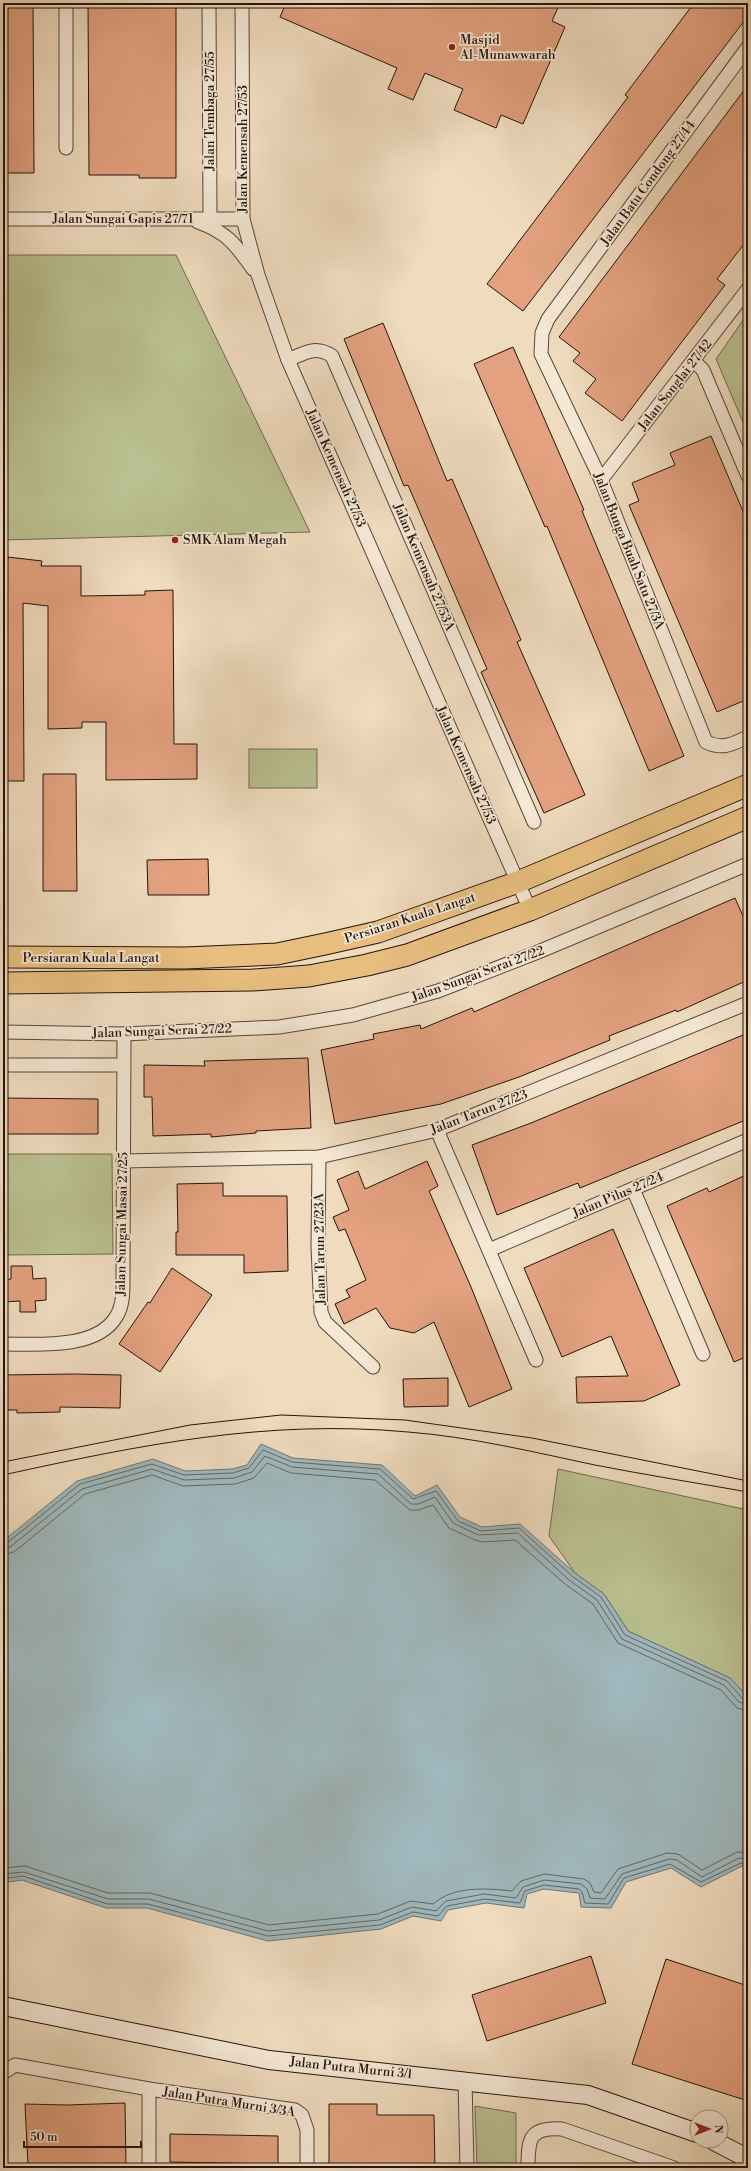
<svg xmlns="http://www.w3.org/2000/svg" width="751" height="2171" font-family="'Libre Bodoni',serif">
<rect width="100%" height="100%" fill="#efdbbe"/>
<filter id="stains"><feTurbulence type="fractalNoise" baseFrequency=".005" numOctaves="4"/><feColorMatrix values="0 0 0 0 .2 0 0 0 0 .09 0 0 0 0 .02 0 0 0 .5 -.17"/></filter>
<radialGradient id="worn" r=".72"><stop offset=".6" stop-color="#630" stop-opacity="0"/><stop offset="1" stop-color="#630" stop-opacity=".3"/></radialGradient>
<g fill="#bac091" stroke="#706a4e">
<path d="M3,255H176L310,532L3,540Z"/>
<path d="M748,313V434L716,359Z"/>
<rect x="249" y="749" width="68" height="39"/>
<path d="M3,1154H112L113,1254L3,1255Z"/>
<path d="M558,1469L748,1510V1697L730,1678L628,1631L604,1594L575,1573L549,1536Z"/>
<path d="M475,2106L516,2113V2168H477Z"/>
</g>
<path fill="#9fb8bd" stroke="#6e7676" d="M261,1444L293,1458L382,1465L415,1496L437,1485L460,1517L482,1527L520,1524L575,1573L604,1594L628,1631L730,1678L748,1697V1872L742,1866L701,1887L671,1868L626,1882L611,1908L581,1907L579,1893L544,1889L527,1894L524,1908L486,1903L448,1910L441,1921L413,1916L381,1929L268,1941L147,1908H106L22,1880L3,1883V1541L77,1481L153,1459L185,1471L232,1469L247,1465Z"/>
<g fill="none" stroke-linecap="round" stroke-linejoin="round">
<g stroke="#626664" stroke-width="1">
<path d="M3,1544L7,1543L80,1484L152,1464L184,1475L233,1473L249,1468L263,1450L292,1462L380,1469L413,1499L436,1491L458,1521L481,1531L519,1528L572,1576L601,1597L625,1635L727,1681L743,1699L748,1700"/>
<path d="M3,1549L10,1547L82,1489L152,1469L184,1480L234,1478L252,1472L265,1456L292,1467L378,1474L411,1504H418L435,1497L453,1523L478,1535L518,1533L569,1580L597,1600L622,1639L724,1685L739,1702L748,1705"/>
<path d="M3,1555L14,1552L85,1494L152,1475L183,1486L235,1484L254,1478L267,1463L291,1473L375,1480L410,1510H418L433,1505L449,1528L475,1540L482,1542L515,1540L565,1584L593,1604L618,1643L721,1690L737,1708L748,1711"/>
<path d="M3,1868L25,1866L108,1893H150L269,1925L378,1914L411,1901L433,1904C453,1886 486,1888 512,1891L521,1881L544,1874L584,1879L590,1883L594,1892L601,1893L618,1869L667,1853L678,1854L702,1870L737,1852L748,1853"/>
<path d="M3,1874L24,1872L108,1899H149L268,1931L379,1920L412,1907L436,1911L446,1901L484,1894L516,1898L523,1887L544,1880L581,1884L587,1889L590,1898L605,1899L622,1874L669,1859L677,1860L702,1877L739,1858L748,1859"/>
<path d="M3,1879L23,1876L107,1904H148L268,1936L380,1925L413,1912L438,1916L447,1906L485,1899L520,1903L525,1891L544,1885L579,1889L582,1892L585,1903L608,1904L624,1878L670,1864L701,1882L741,1863L748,1866"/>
</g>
</g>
<g fill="#e3a17f" stroke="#25130c">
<path d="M3,3H33L34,173H3Z"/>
<path d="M88,3H176V178H139V175H89Z"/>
<path d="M286,3H560L552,21L565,27L523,124L501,115L496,128L454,110L463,89L425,73L413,100L388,89L397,68L280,17Z"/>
<path d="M694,3H748V16L523,311L487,284L628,97L625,95Z"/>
<path d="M748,85V239L717,279L725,285L622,421L585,393L596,379L573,361L580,353L559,337Z"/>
<path d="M383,323L447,481L452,479L521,640L517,642L585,795L544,813L481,672L487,669L408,485L404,486L344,339Z"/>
<path d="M513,347L584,510L582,511L684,756L649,771L547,526L545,527L474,364Z"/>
<path d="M711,436L748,523V699L717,712L629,505L639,501L632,483L675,465L670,453Z"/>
<path d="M8,557L42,561L41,566H81V596L145,595V591L173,590L174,744H197V779L106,780V722H82V728L48,729V606L23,603L24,781H3V598Z"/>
<path d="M43,774H76L77,891H43Z"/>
<path d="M208,859L209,895H148L147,860Z"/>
<path d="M735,898L748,927V980L677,1012L676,1010L609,1036L610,1040L519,1077L441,1104L335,1124L321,1050L374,1039L373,1034L420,1025L421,1029L472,1008L474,1012Z"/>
<path d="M743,1035L748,1048V1119L580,1188L578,1183L497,1215L472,1145L531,1123Z"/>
<path d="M308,1058L311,1128L256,1131V1133L211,1137V1134L153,1136L152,1097H144V1065L205,1066L204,1061Z"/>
<path d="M3,1098L98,1099V1134H3Z"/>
<path d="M427,1161L438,1186L429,1191L471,1287L512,1389L469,1407L434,1322L414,1333L390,1328L376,1308L344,1324L335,1304L350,1297L346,1290L366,1280L345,1229L339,1231L333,1217L349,1210L337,1180L358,1171L365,1189Z"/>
<path d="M748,1174V1356L734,1362L667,1206L707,1188L709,1192Z"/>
<path d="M223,1183V1196H287L288,1271L244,1273V1255H176V1232H178L177,1184Z"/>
<path d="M613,1229L680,1385L644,1401L577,1403L576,1377L628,1376L611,1336L562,1357L524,1268Z"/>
<path d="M11,1266H32L33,1279L46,1278V1300L35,1301L36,1312H20V1301L3,1302V1280L11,1279Z"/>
<path d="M172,1268L212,1295L160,1372L119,1344L148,1302L150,1303Z"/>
<path d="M74,1374L121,1375L120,1408L60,1407V1412L17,1413V1410H3V1375Z"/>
<path d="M448,1378V1406L404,1407L403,1379Z"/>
<path d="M591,1956L606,2003L487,2041L472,1995Z"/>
<path d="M666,1959L748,1986V2101L632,2064Z"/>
<path d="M125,2103L126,2166H28L25,2104L67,2105Z"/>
<path d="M329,2104H377V2115H434L435,2168H329Z"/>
<path d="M170,2134L278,2136V2164L170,2162Z"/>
</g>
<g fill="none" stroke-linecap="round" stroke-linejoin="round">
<defs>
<g id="street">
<path d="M209,3L210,219"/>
<path d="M242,3L243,219L258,275L288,360L530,910"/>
<path d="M748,47L548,319L542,333L541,354L601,480L706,742C723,750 732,744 748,737"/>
<path d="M66,148V3"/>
<path d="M3,219H243"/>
<path d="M198,222C228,233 235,244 253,269"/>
<path d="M288,360C305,353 315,345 332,356L534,822"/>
<path d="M694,361L703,370L748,476"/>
<path d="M601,480L748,289"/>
<path d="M3,1032L124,1034L279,1027L353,1015L438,991L538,952L748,864"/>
<path d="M3,1065H123"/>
<path d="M437,1130L536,1360"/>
<path d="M319,1157L318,1247L321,1312L325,1322L373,1367"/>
<path d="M123,1161L319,1157L437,1130L748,1003"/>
<path d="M633,1189L703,1354"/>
<path d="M489,1250L748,1140"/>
<path d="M3,1344C36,1344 96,1350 116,1317C124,1305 123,1288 123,1274L124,1034"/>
<path d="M3,2073L15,2065L149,2089L295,2110L302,2115L307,2130V2168"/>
<path d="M465,2080L467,2168"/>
<path d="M149,2089V2168"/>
<path d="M528,2168C528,2139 529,2127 562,2129L674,2168"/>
</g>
<g id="secondary">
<path d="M3,2006L269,2060L588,2095L697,2133"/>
<path d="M714,2141L739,2154L748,2161"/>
</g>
<g id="primary">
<path d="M3,957L185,958L277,954L325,944L378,932L518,882L748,785"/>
<path d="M3,983L253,980L309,976L367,965L407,955L530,910L748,817"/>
</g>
</defs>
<use href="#street" stroke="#584538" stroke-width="15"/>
<use href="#secondary" stroke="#25130c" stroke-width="20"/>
<use href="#primary" stroke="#25130c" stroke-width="23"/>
<use href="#street" stroke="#f5e8d5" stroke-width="13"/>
<use href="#secondary" stroke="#f5e8d5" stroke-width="18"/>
<use href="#primary" stroke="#e8be7f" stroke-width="21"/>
<g stroke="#25130c" stroke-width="1">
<path d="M3,1462L190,1425L281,1415L405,1420L532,1438L748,1481"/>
<path d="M3,1475C140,1445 267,1419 408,1432C472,1437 533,1452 595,1465C646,1475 697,1483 748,1492"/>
</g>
</g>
<g fill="#8f2418" stroke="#f5e8d5" stroke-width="1.5">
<circle cx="452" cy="47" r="4"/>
<circle cx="175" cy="540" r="4"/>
</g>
<g text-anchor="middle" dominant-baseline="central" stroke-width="3.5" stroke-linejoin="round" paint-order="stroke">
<g font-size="13" fill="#25130c" stroke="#f5e8d5" text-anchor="start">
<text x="460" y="40">Masjid<tspan x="460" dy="15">Al-Munawwarah</tspan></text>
<text x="183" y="540">SMK Alam Megah</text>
</g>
<g font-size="13" fill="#25130c" stroke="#f5e8d5">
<text transform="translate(210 111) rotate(-90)">Jalan Tembaga 27/55</text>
<text transform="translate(243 149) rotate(-90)">Jalan Kemensah 27/53</text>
<text transform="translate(648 183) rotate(-54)">Jalan Batu Condong 27/44</text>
<text x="123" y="219">Jalan Sungai Gapis 27/71</text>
<text transform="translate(675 385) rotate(-52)">Jalan Songlai 27/42</text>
<text transform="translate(336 468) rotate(66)">Jalan Kemensah 27/53</text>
<text transform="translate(629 551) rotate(68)">Jalan Bunga Buah Satu 27/3A</text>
<text transform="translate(424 567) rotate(67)">Jalan Kemensah 27/53A</text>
<text transform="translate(466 765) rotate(66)">Jalan Kemensah 27/53</text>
<text transform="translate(410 918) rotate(-18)">Persiaran Kuala Langat</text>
<text x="91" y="958">Persiaran Kuala Langat</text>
<text transform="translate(478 974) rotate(-20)">Jalan Sungai Serai 27/22</text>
<text transform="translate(162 1031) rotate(-2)">Jalan Sungai Serai 27/22</text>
<text transform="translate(479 1112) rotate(-21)">Jalan Tarun 27/23</text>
<text transform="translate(618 1195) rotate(-23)">Jalan Pilus 27/24</text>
<text transform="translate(122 1224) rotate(-89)">Jalan Sungai Masai 27/25</text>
<text transform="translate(320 1249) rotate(-91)">Jalan Tarun 27/23A</text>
<text transform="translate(351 2068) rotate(6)">Jalan Putra Murni 3/1</text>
<text transform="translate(229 2102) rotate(9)">Jalan Putra Murni 3/3A</text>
</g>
</g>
<rect width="751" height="2171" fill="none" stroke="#efdbbe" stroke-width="16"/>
<rect x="4" y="4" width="743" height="2163" fill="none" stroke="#25130c" stroke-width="2"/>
<rect x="8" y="8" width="735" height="2155" fill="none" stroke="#25130c"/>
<g transform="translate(709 2129) rotate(90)"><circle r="19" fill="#f5e8d5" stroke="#a29385"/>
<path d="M0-3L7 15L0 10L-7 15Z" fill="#8f2418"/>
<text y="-6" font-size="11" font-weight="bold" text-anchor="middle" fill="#25130c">N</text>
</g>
<path d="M24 2141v6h117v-6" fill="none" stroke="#25130c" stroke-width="2"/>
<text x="30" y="2141" font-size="12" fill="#25130c" stroke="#f5e8d5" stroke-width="3" paint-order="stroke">50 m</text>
<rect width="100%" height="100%" filter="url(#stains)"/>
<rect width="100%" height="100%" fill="url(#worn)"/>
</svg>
